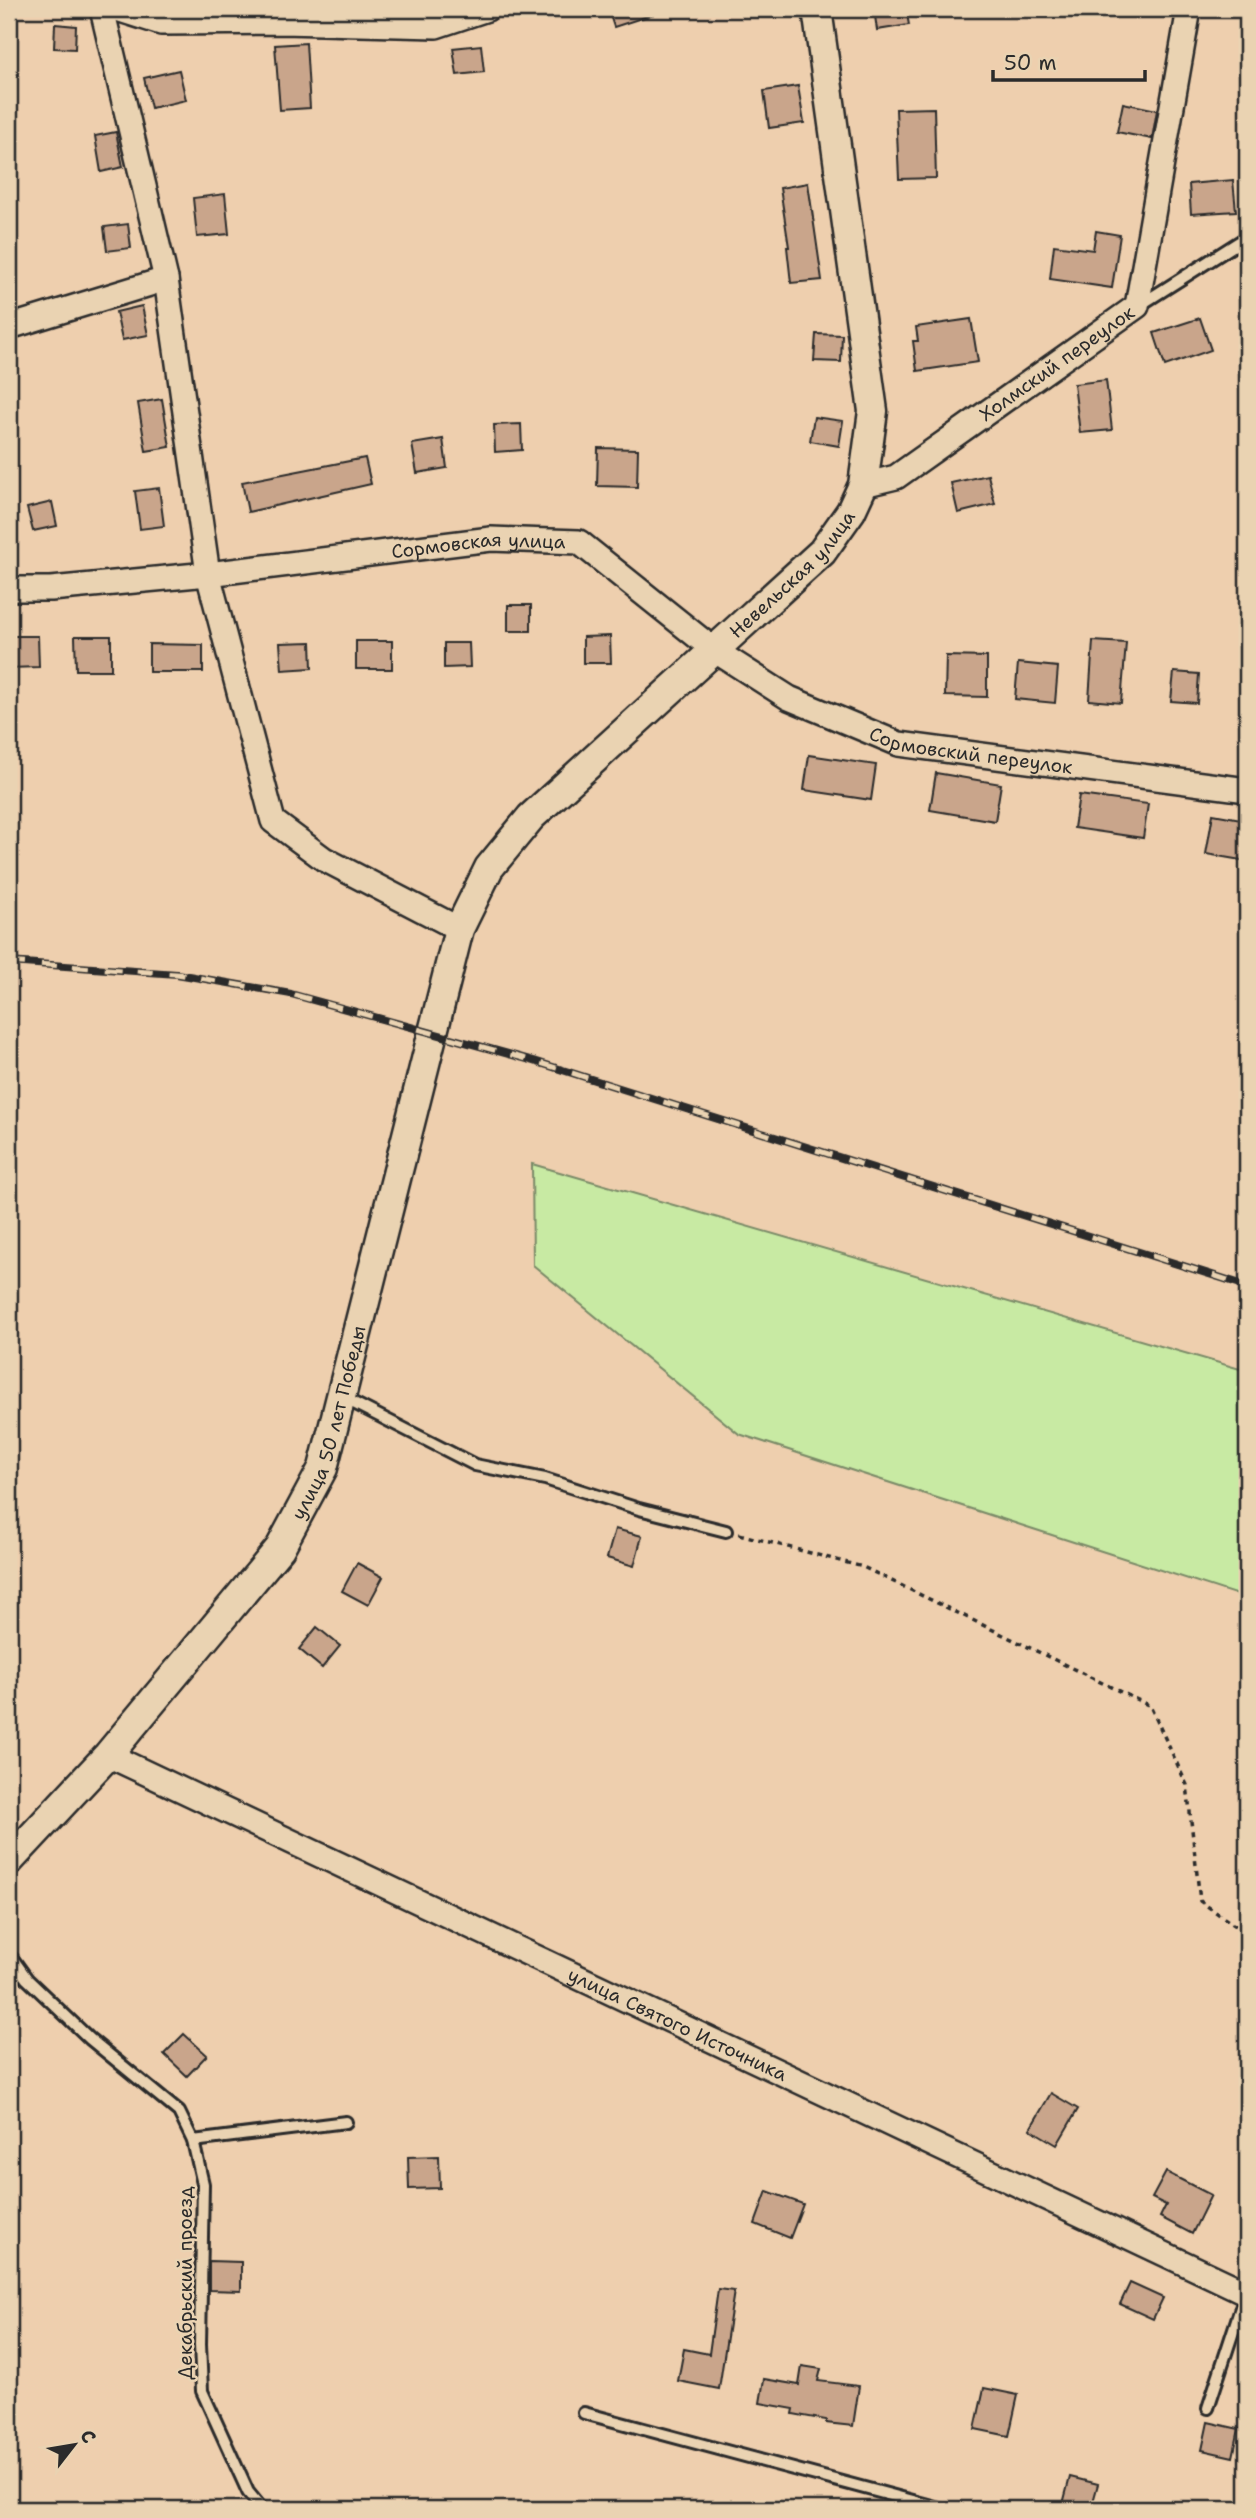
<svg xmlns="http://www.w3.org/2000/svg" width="1256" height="2518" font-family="'Shantell Sans',sans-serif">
<rect width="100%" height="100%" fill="#eecfae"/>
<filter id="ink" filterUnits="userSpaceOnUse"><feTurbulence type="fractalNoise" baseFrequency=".0143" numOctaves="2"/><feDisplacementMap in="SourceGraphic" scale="14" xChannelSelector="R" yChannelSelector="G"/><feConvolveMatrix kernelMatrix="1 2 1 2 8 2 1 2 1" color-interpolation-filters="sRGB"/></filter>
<g filter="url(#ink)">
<path fill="#c8eaa3" stroke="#7a8a67" stroke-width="2" d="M532,1164L1247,1371V1598L739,1434L533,1265Z"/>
<g fill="#c9a58b" stroke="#2b2b2b" stroke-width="2">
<path d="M608,9H660V12L614,27Z"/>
<path d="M874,9H906L909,25L877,30Z"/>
<path d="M55,24L76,26L75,49L54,48Z"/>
<path d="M306,43L310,108L280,110L275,45Z"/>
<path d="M481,45L484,72L457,75L453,48Z"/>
<path d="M179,70L186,100L151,108L144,78Z"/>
<path d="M798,86L804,123L769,128L764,91Z"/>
<path d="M1123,103L1157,110L1152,139L1117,132Z"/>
<path d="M934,108L936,178L899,179L896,109Z"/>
<path d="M116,132L123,167L101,172L95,136Z"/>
<path d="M1233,180L1236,211L1191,214L1189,184Z"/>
<path d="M808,183L822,280L791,283L787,247H789L780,188Z"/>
<path d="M225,194L229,234L197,237L193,198Z"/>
<path d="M128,224L131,248L107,251L104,227Z"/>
<path d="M1096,231L1120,235L1112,288L1050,279L1054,245L1093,250Z"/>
<path d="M142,306L148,335L122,340L116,312Z"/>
<path d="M1200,318L1211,350L1165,366L1154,333Z"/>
<path d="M971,319L978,362L917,371L913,341H918L916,327Z"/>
<path d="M816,334L842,335L841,362L814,361Z"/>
<path d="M1106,380L1112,430L1080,433L1074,384Z"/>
<path d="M162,399L170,447L146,451L138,403Z"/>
<path d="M814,417L843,421L839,446L810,441Z"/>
<path d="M521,424L522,450L495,452L494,425Z"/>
<path d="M443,439L447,468L417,473L412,444Z"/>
<path d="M598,448L638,449L637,487L597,486Z"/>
<path d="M365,458L371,484L248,512L242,482Z"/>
<path d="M988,475L995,504L958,513L951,483Z"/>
<path d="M159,488L164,526L140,529L135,491Z"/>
<path d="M52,502L57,526L33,531L27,508Z"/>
<rect x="508" y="605" width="23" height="26"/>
<path d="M9,636H38L39,667L9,668Z"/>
<path d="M75,636H111V670H76Z"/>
<path d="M610,636L611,663H583V637Z"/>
<rect x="356" y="641" width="36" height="28"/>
<path d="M1093,641L1126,643L1121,703L1089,700Z"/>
<path d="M311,642L312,668L282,670L280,643Z"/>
<path d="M444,643H469L470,667L444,668Z"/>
<path d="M149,644L203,645V672H149Z"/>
<path d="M946,656L987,657V697L945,696Z"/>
<path d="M1018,663L1058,667L1055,703L1015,699Z"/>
<path d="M1174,672L1199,674L1197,703L1171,701Z"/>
<path d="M809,755L876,765L871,800L804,790Z"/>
<path d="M936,773L1001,784L995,821L930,810Z"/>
<path d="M1079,795L1148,804L1143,838L1074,828Z"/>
<path d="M1213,814L1247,820V861L1206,854Z"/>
<path d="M615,1529L642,1536L634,1566L607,1558Z"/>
<path d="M357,1563L383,1577L368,1605L342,1591Z"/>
<path d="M317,1627L340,1646L322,1668L299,1649Z"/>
<path d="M184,2034L207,2055L187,2076L164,2054Z"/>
<path d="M1051,2093L1078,2109L1057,2145L1030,2129Z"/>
<path d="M439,2156L440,2188L409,2189L408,2157Z"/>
<path d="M1166,2172L1211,2195L1192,2234L1160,2217L1166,2205L1152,2198Z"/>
<path d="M767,2191L803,2204L790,2238L755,2224Z"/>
<path d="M209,2261L241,2262V2291L209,2290Z"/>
<path d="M1130,2283L1163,2298L1153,2319L1120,2304Z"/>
<path d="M718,2289L734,2291L719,2389L678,2381L684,2349L709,2354Z"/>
<path d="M802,2366L821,2369L818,2381L859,2386L853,2426L826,2423V2420L793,2414L794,2409L760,2403L764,2379L799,2385Z"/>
<path d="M984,2388L1018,2395L1009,2436L975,2429Z"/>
<path d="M1208,2422L1239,2429L1233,2457L1202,2450Z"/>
<path d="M1070,2477L1098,2484L1091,2509L1063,2504Z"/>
</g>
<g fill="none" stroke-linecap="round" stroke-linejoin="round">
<defs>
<g id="service">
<path d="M1140,305L1247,237"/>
<path d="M342,1397L475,1465L545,1479L639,1509L726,1531"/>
<path d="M9,1954L27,1979L90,2039L179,2112L193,2141L203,2184L200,2344L202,2391L248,2492L262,2509"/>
<path d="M193,2141L346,2122"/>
<path d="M1208,2408L1246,2292"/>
<path d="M584,2413L943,2509"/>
</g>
<g id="minor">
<path d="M102,9L166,279L208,574L273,821L324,859L459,929"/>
<path d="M117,9L161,23L283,22L436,26L487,9"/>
<path d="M9,327L166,279"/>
<path id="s1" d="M863,485L896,477L1137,306L1189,9"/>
<path id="s2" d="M9,589H51L208,574L491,539L579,542L714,650L789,698L899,744L1247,790"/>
<path id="s3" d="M108,1755L1247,2293"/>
</g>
<g id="tertiary">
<path id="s4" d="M9,1861L108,1755L280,1548L323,1468L459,929L489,868L531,817L822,552L851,511L863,485L873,411L817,9"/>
</g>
</defs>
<use href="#service" stroke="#2b2b2b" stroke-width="16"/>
<use href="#minor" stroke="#2b2b2b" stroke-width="28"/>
<use href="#tertiary" stroke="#2b2b2b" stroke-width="33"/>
<path stroke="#2b2b2b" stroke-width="3.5" stroke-dasharray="5 5" stroke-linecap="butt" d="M739,1534L863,1567L1150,1706L1187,1785L1200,1901L1247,1934"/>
<use href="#service" stroke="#ead3b2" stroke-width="10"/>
<use href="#minor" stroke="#ead3b2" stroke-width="23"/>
<use href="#tertiary" stroke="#ead3b2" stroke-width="28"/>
<defs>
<path id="rail" d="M9,962L177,974L291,994L534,1061L1247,1286"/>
</defs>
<use href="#rail" stroke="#2b2b2b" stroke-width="8"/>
<use href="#rail" stroke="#ead3b2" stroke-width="5" stroke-dasharray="16" stroke-linecap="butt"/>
</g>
</g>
<g text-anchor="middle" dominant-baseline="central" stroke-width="5" stroke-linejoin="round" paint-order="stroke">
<g font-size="19" fill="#2b2b2b" stroke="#ead3b2">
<text stroke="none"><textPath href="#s1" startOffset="231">Холмский переулок</textPath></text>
<text stroke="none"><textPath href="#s2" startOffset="472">Сормовская улица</textPath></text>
<text stroke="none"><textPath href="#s4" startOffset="1552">Невельская улица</textPath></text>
<text stroke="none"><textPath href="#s2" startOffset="1026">Сормовский переулок</textPath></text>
<text stroke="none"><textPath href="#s4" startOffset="550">улица 50 лет Победы</textPath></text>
<text stroke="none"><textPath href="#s3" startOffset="630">улица Святого Источника</textPath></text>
<text transform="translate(185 2283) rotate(-90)">Декабрьский проезд</text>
</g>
</g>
<rect width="1256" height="2518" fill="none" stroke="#ead3b2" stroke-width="35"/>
<rect x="18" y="18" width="1221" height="2483" fill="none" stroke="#2b2b2b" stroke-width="2.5" filter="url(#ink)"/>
<g transform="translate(74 2445) rotate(59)" stroke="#ead3b2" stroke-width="5" paint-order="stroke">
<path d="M0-5L12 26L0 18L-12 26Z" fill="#2b2b2b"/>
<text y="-10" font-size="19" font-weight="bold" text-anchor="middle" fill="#2b2b2b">С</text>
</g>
<path d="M993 70v10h152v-10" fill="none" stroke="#2b2b2b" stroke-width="3.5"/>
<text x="1004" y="70" font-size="21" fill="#2b2b2b" stroke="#ead3b2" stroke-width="5" paint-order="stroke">50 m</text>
</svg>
